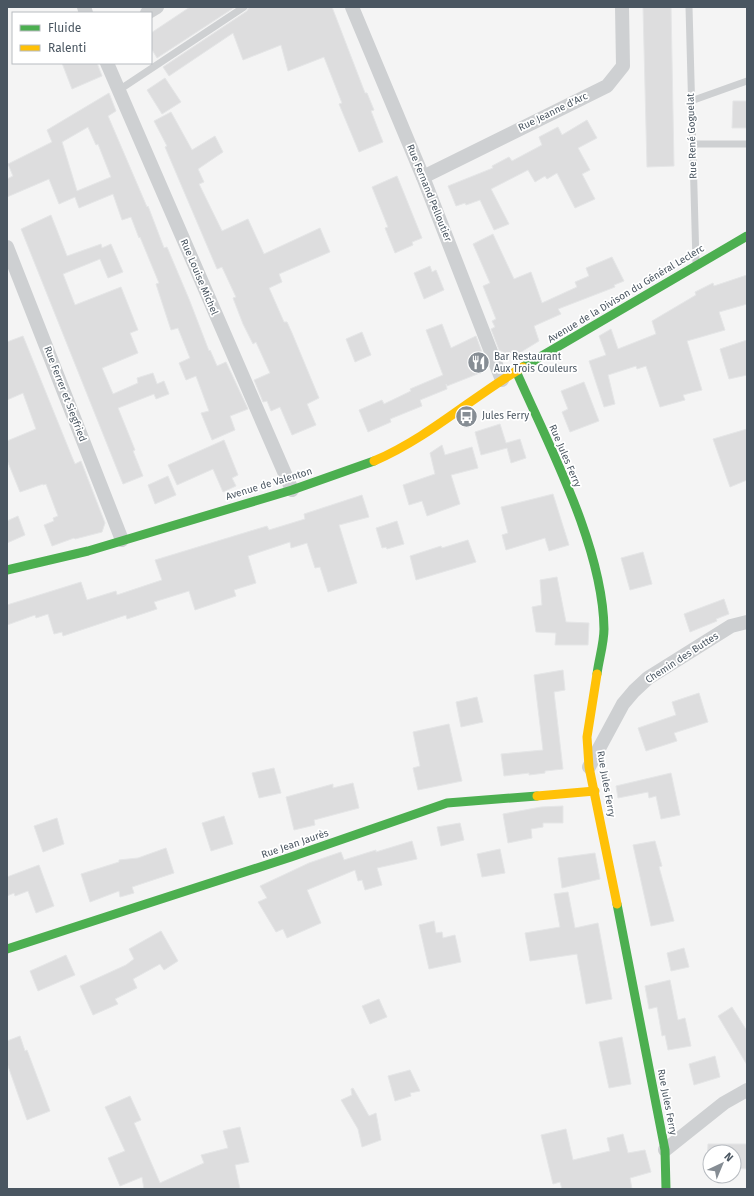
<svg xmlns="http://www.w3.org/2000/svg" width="754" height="1196" font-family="'Fira Sans',sans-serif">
<rect width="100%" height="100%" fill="#f4f4f4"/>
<g fill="#ddddde" stroke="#e5e6e7" fill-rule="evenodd">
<path d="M190,7H235L157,58L151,48V33Z"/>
<path d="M249,7H332L365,93H367L374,110L371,111L383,142L359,152L339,104L342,103L324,57L288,71L281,45L243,60L233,33L169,76L163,67L247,11Z"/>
<path d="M643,7H671L674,166L647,167Z"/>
<path d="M62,63H97L102,76L72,89Z"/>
<path d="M165,78L181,102L162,114L147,90Z"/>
<path d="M109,93L116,111L108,116L147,207L148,206L164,248L167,247L189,299L209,351L210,350L217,366L226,362L248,409L230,416L235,430L212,440L201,413L209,411L196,376L186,380L179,363L190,358L178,328L171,330L156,284L159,283L140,237L139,238L131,217L122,220L113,194L79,208L75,197L59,204L49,179L7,197V179L13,176L8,164L52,142L47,130ZM88,127L96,145L98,144L111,177L77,191L62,142Z"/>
<path d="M733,101H747V128H732Z"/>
<path d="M171,112L192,150L215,136L223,152L198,169L204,182L199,184L222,231L248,219L264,254L320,228L330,252L279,274L282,282L269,288L284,322H287L292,333L319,398L307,404L316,425L292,435L280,407L271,411L267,401L263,402L254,380L270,373L256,342L253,344L243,324L233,298L236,297L222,267L217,269L165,147L167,146L154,121Z"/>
<path d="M587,120L597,138L578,148L590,170L582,174L595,199L575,208L557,173L547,179L545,176L535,182L528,170L491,189L509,224L494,230L480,200L466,205L465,203L456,206L448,186L493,168L492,166L509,157L512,161L542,145L539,137L558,127L562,135Z"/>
<path d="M397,176L422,238L412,242L413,245L395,253L385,228L388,227L372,187Z"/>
<path d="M51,215L67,256L101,244L102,248L111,244L123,272L108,278L100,259L63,274L75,305L121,287L138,330L130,333L138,353L102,368L113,394L138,383L137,378L153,373L157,384L164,381L169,394L156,399L154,394L118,408L135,450L133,451L143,476L123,484L21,229Z"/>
<path d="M493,234L514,279L531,272L542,303L577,287L575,282L589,276L586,268L612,257L624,281L614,285L615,287L558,309L561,314L534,326L539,341L513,357L499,350L491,329L495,327L492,321L496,319L483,286L490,283L473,244Z"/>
<path d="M430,266L432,272L436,270L444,290L424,299L414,273Z"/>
<path d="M747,275V304L719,312L725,330L687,341L702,390L683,395L685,400L660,407L646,366L637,369L636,366L608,375L615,404L604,407L589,361L606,355L599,336L611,329L618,349L656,334L652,321L696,295L695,292L713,283L714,286Z"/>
<path d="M442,324L451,348L476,336L487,366L485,371L447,386L446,384L447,389L420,400L422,406L390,419L391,422L368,432L359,410L382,400L384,404L411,391L410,389L443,375L426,330Z"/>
<path d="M362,332L371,355L355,362L346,339Z"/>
<path d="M23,336L72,457L75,464L81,461L105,523L102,532L75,539L74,538L52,546L44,525L54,521L53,518L58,516L46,484L43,485V484L20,492L7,460V441L36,429L23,393L7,400V342Z"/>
<path d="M747,340V375L729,379L720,349Z"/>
<path d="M584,382L599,421L570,432L562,412L568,409L561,391Z"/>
<path d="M500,424L506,443L520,439L526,458L511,463L507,448L481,455L475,432Z"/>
<path d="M747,429V480L730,487L713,439Z"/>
<path d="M224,440L238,475L232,478L236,486L223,492L213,469L177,485L168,465Z"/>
<path d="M442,445L445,455L472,447L478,468L451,475L460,504L427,516L422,501L409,505L403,485L435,474L430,453Z"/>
<path d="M168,476L176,495L155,504L148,485Z"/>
<path d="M553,494L569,545L549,551L545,538L506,550L502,535L508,533L501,507Z"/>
<path d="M362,495L369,517L339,525L357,583L328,592L320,567L315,568L307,543L291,548L290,542L248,556L256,583L234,590L236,596L195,610L189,591L154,602L157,609L127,619L126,615L63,636L62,632L54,634L48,614L36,618L35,615L7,625V605L81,582L87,600L116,591L117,595L162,580L155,560L267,526L269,530L305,519L304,514Z"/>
<path d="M18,516L25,535L7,543V521Z"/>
<path d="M397,521L404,544L387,549L386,547L382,548L376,528Z"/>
<path d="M468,540L476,562L416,580L410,556L441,546L442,548Z"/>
<path d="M643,552L652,584L630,590L621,558Z"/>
<path d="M557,577L566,622L589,623L588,645H555L556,633L536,632L532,607L542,605L540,580Z"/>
<path d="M724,599L729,614L716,619L717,621L690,632L684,614Z"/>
<path d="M563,670L565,690L554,692L563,769L545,771V773L529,775V773L504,776L501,754L543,750L534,675Z"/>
<path d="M699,693L708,722L674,733L677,741L646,751L638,728L676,715L672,702Z"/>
<path d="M477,697L483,722L461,727L456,702Z"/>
<path d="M449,724L462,781L418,790L413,768L420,766L413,732Z"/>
<path d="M274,768L281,793L259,798L252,773Z"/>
<path d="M671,773L680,815L661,819L656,796L649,798L648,792L618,798L616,786Z"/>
<path d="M353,783L359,808L314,820L315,825L294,830L286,797L333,784V788Z"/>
<path d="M563,806V823H543V827L531,829L532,838L508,843L503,814L541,807Z"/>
<path d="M224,816L233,844L211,851L202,823Z"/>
<path d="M57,818L64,844L43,852L34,826Z"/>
<path d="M460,823L464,840L441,846L437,827Z"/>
<path d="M412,841L417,859L377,868L382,885L365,890L362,880L358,881L355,870L307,890L321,923L287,938L283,929L276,932L258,902L267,898L260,886L309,863L341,852L344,860L376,850V852Z"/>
<path d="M655,841L662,866L659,867L674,921L651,926L633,845Z"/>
<path d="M166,848L174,873L132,887L134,893L120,897L119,891L90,902L81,874L119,862V860L138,858Z"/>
<path d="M500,849L505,873L482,877L477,854Z"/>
<path d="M595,853L600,879L562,888L558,858Z"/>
<path d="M39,865L54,906L36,913L28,891L15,896L14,893L7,896V877Z"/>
<path d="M568,892L575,928L598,923L612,999L586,1004L577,954L530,961L525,933L560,927L554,894Z"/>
<path d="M434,921L436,933L442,932L443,938L455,935L461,962L429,969L419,925Z"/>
<path d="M161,931L178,961L164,970L160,964L133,979L137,988L115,999L118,1004L93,1015L80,986L126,965L134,959L129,949Z"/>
<path d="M684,948L689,967L671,971L667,953Z"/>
<path d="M66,955L75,975L38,991L30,971Z"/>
<path d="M670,980L678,1020L685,1018L691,1046L668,1050L665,1035L662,1036L657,1007L649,1009L645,986Z"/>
<path d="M379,999L387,1017L370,1024L362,1006Z"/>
<path d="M732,1007L747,1031V1065L718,1016Z"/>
<path d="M20,1036L25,1051L27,1050L50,1111L27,1120L7,1063V1041Z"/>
<path d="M622,1037L631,1084L609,1088L599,1042Z"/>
<path d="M715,1056L720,1077L694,1085L689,1064Z"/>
<path d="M410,1070L420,1091L410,1093L411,1096L395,1101L388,1076Z"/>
<path d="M353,1088L369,1116L376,1113L381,1140L362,1147L358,1129L341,1100L352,1095L351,1089Z"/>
<path d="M130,1096L141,1120L134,1123L160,1183L204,1163L201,1155L228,1148L223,1131L240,1127L249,1162L235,1165L240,1189H144L142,1177L120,1186L108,1158L125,1151L105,1107Z"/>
<path d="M566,1129L573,1160L610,1151L607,1138L623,1134L628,1153L645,1150L651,1172L630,1178L632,1189H562L560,1182L553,1184L541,1135Z"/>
<path d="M708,1144H747V1169L734,1168V1152H710V1168H707Z"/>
</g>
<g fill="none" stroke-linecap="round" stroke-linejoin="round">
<g stroke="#ced0d2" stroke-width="7">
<path d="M689,7L696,263"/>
<path d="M119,90L244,7"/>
<path d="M691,101L747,81"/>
<path d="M693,144H747"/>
</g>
<g stroke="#ced0d2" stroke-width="14">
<path d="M84,7L86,13"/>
<path d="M352,7L423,177L502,380"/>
<path d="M147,13L157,7"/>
<path d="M107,63L292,490"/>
<path d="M423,177L607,86L623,66L622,7"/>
<path d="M7,247L122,540"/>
<path d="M589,767L623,704L634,691L648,678L731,626L747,622"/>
<path d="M665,1150L724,1103L747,1090"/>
</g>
<g stroke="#4caf50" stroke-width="9">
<path d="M523,367L747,236"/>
<path d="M516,371C549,446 603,547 604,629C604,643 599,659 597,674"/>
<path d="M7,570L88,551L292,490L374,461"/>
<path d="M617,904L665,1150L666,1189"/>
<path d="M7,949L291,857L447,803L537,796"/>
</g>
<g stroke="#ffc107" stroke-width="9">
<path d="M374,461C428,438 472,397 523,367"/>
<path d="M597,674L587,737L589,767L617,904"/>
<path d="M537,796L595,791"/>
</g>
</g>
<defs>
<symbol id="restaurant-disc" viewBox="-11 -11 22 22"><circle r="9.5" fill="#868d94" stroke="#fff"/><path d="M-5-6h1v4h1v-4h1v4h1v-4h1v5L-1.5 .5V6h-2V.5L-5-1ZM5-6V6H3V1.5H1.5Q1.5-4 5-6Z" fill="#fff"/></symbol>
<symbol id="bus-disc" viewBox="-11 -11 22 22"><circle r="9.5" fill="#868d94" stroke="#fff"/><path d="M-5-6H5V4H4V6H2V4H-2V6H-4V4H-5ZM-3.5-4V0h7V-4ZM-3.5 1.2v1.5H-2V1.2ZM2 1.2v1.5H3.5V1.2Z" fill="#fff"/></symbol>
</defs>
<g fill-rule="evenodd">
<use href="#restaurant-disc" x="466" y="350" width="25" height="25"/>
<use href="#bus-disc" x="454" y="404" width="25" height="25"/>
</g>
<g text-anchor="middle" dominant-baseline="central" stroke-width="3.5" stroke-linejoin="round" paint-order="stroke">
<g font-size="10" fill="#4a5661" stroke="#fff">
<text transform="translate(553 112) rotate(-26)">Rue Jeanne d'Arc</text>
<text transform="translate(692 136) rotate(-92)">Rue René Goguelat</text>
<text transform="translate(429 193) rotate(68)">Rue Fernand Pelloutier</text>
<text transform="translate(199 277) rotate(67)">Rue Louise Michel</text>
<text transform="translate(626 294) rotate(-31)">Avenue de la Divison du Général Leclerc</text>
<text transform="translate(65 394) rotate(69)">Rue Ferrer et Siegfried</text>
<text transform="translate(565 456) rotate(67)">Rue Jules Ferry</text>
<text transform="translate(269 484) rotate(-17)">Avenue de Valenton</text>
<text transform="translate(682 658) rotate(-33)">Chemin des Buttes</text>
<text transform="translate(606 784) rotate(80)">Rue Jules Ferry</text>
<text transform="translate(295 844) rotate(-19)">Rue Jean Jaurès</text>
<text transform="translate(667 1102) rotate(79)">Rue Jules Ferry</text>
</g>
<g font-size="10" fill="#4a5661" stroke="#fff" text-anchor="start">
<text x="494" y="357">Bar Restaurant<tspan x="494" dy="12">Aux Trois Couleurs</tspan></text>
<text x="482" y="416">Jules Ferry</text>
</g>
</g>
<rect width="754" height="1196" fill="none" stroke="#4a5661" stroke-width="16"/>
<rect x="12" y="12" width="140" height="52" fill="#ffffff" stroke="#b7bbc0"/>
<rect x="20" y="25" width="20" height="6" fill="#4caf50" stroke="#b7bbc0"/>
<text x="48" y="32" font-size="12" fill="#4a5661">Fluide</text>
<rect x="20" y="45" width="20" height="6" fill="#ffc107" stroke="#b7bbc0"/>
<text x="48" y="52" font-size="12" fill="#4a5661">Ralenti</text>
<g transform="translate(722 1164) rotate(44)"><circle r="19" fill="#ffffff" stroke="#b7bbc0"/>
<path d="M0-3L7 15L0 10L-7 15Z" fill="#868d94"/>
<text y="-6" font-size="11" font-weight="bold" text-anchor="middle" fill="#4a5661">N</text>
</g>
</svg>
